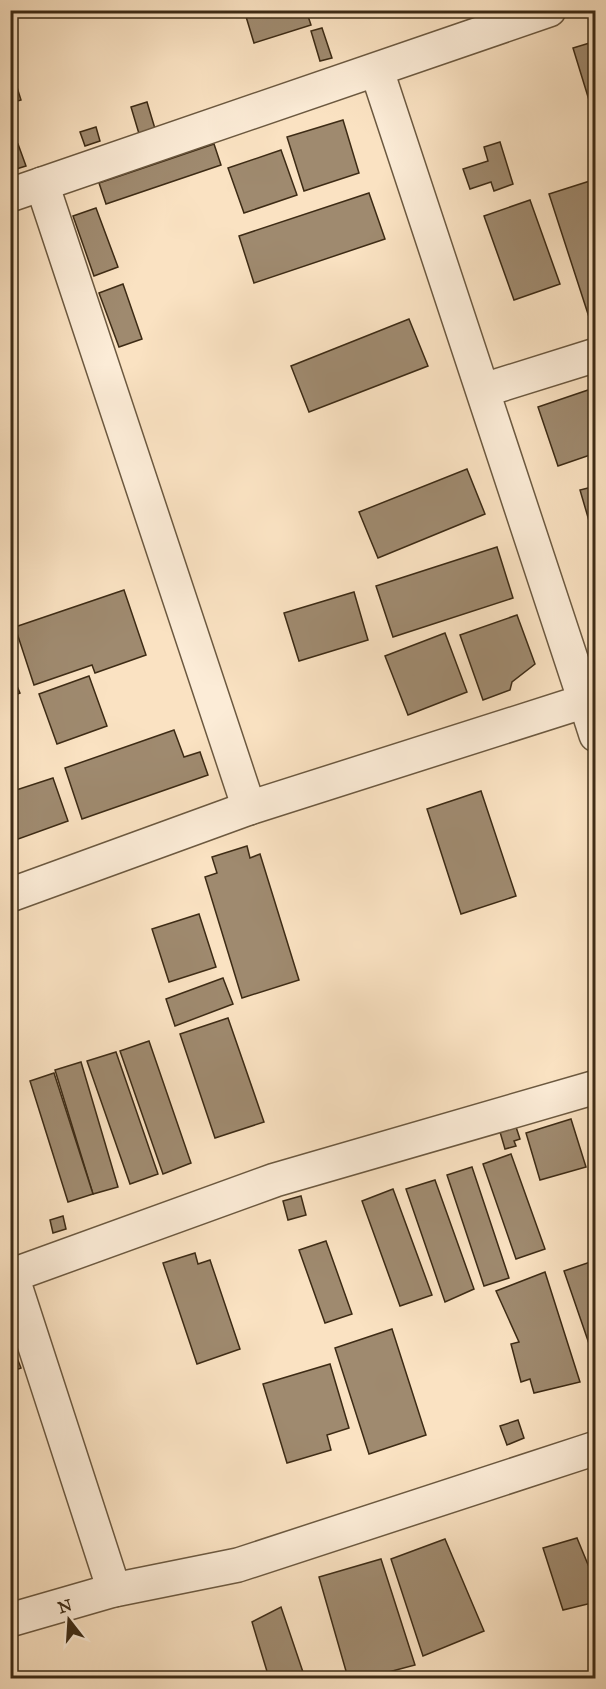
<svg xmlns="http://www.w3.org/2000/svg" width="606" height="1689" font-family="'IM FELL Great Primer',serif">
<rect width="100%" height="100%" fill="#fae2c2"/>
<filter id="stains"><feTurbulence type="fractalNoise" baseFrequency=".00333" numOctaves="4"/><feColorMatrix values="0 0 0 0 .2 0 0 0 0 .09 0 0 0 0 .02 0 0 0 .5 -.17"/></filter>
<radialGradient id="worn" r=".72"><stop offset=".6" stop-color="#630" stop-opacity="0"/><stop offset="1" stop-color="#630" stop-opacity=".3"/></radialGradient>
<g fill="#9f8a6f" stroke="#3d2b15" stroke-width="1.5">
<path d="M244,10H306L311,25L254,43Z"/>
<path d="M322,28L332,58L320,61L311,31Z"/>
<path d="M596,41V98L589,100L573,48Z"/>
<path d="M10,65L21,100L10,103Z"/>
<path d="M147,102L156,132L140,137L131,107Z"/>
<path d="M343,120L359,173L304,191L287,137Z"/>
<path d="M96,127L100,141L85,146L80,132Z"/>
<path d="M500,142L513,184L494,191L491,182L470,189L463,169L488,161L484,147Z"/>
<path d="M18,144L26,166L10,171V146Z"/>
<path d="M214,144L221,165L106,204L99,183Z"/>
<path d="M281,150L297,195L244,213L228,168Z"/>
<path d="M593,180L596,188V315L589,317L549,194Z"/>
<path d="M369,193L385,239L254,283L239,236Z"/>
<path d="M530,200L560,284L514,300L484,216Z"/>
<path d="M96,208L118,267L94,276L73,216Z"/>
<path d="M123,284L142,339L119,347L99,293Z"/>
<path d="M409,319L428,366L309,412L291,366Z"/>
<path d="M591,389L596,401V453L558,466L538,407Z"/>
<path d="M467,469L485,514L378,558L359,512Z"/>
<path d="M596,486V530L592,531L580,490Z"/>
<path d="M497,547L513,598L393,637L376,586Z"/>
<path d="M124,590L146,655L95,673L92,665L34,685L15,627Z"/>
<path d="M354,592L368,640L299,661L284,613Z"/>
<path d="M517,615L535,664L512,682L510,690L483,700L460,635Z"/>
<path d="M445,633L467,692L408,715L385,656Z"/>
<path d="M10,670L20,693L10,697Z"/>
<path d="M89,676L107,726L57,744L39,694Z"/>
<path d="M174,730L184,757L200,752L208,775L82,819L65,768Z"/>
<path d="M53,778L68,821L10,842V792Z"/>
<path d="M481,791L516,896L461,914L427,809Z"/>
<path d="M247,846L250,858L260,854L299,980L242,998L205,877L217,873L212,857Z"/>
<path d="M199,914L216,967L169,982L152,929Z"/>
<path d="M223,978L233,1004L175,1026L166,999Z"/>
<path d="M228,1018L264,1122L215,1138L180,1034Z"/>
<path d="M149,1041L191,1163L163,1174L120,1051Z"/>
<path d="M116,1052L158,1174L130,1184L87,1061Z"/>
<path d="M81,1062L118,1187L93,1194L55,1070Z"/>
<path d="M54,1073L93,1194L68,1202L30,1081Z"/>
<path d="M571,1119L586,1167L540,1180L526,1133Z"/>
<path d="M516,1127L520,1139L514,1141L516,1146L505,1149L500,1132Z"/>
<path d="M511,1154L545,1249L516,1259L483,1164Z"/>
<path d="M472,1167L509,1278L484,1286L447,1175Z"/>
<path d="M435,1180L474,1289L445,1302L406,1189Z"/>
<path d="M393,1189L432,1295L400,1306L362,1201Z"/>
<path d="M301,1196L306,1215L288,1220L283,1201Z"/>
<path d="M63,1216L66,1229L53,1233L50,1220Z"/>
<path d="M326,1241L352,1314L325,1323L299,1250Z"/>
<path d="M195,1253L198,1264L210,1260L240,1349L197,1364L163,1263Z"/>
<path d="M596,1260V1364L564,1271Z"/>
<path d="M545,1272L580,1382L534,1393L530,1379L521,1382L511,1344L519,1342L496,1291Z"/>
<path d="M392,1329L426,1435L369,1454L335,1348Z"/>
<path d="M10,1340L21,1368L10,1372Z"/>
<path d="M330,1364L349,1428L327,1435L331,1450L287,1463L263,1384Z"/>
<path d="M518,1420L524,1438L507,1445L500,1426Z"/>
<path d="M577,1538L596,1584V1602L563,1610L543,1548Z"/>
<path d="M445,1539L484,1631L423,1656L391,1559Z"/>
<path d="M381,1559L415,1665L366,1678H348L319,1577Z"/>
<path d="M281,1607L305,1678H269L252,1622Z"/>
</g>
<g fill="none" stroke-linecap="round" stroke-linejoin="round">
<defs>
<g id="minor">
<path d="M10,195L549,10"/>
<path d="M484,390L596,355"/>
<path d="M585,701L596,735"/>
<path d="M249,808L585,701L377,71"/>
<path d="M10,895L249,808L42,184"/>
<path d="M10,1276L275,1180L596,1087"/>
<path d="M12,1276L114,1590"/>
<path d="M10,1620L114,1590L238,1565L596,1448"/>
</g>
</defs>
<use href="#minor" stroke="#6c5940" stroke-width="36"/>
<use href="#minor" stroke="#fcecd7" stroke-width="33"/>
</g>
<rect width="606" height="1689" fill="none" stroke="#fae2c2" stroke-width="36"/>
<rect x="12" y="12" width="582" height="1665" fill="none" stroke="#3d2b15" stroke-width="3"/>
<rect x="18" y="18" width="570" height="1653" fill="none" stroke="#3d2b15" stroke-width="1.5"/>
<g transform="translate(69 1620) rotate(343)" stroke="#fcecd7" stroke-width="4.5" paint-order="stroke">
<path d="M0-4.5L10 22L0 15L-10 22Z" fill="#3d2b15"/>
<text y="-9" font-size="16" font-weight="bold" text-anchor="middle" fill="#3d2b15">N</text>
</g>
<rect width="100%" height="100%" filter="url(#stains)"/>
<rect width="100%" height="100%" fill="url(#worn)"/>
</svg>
